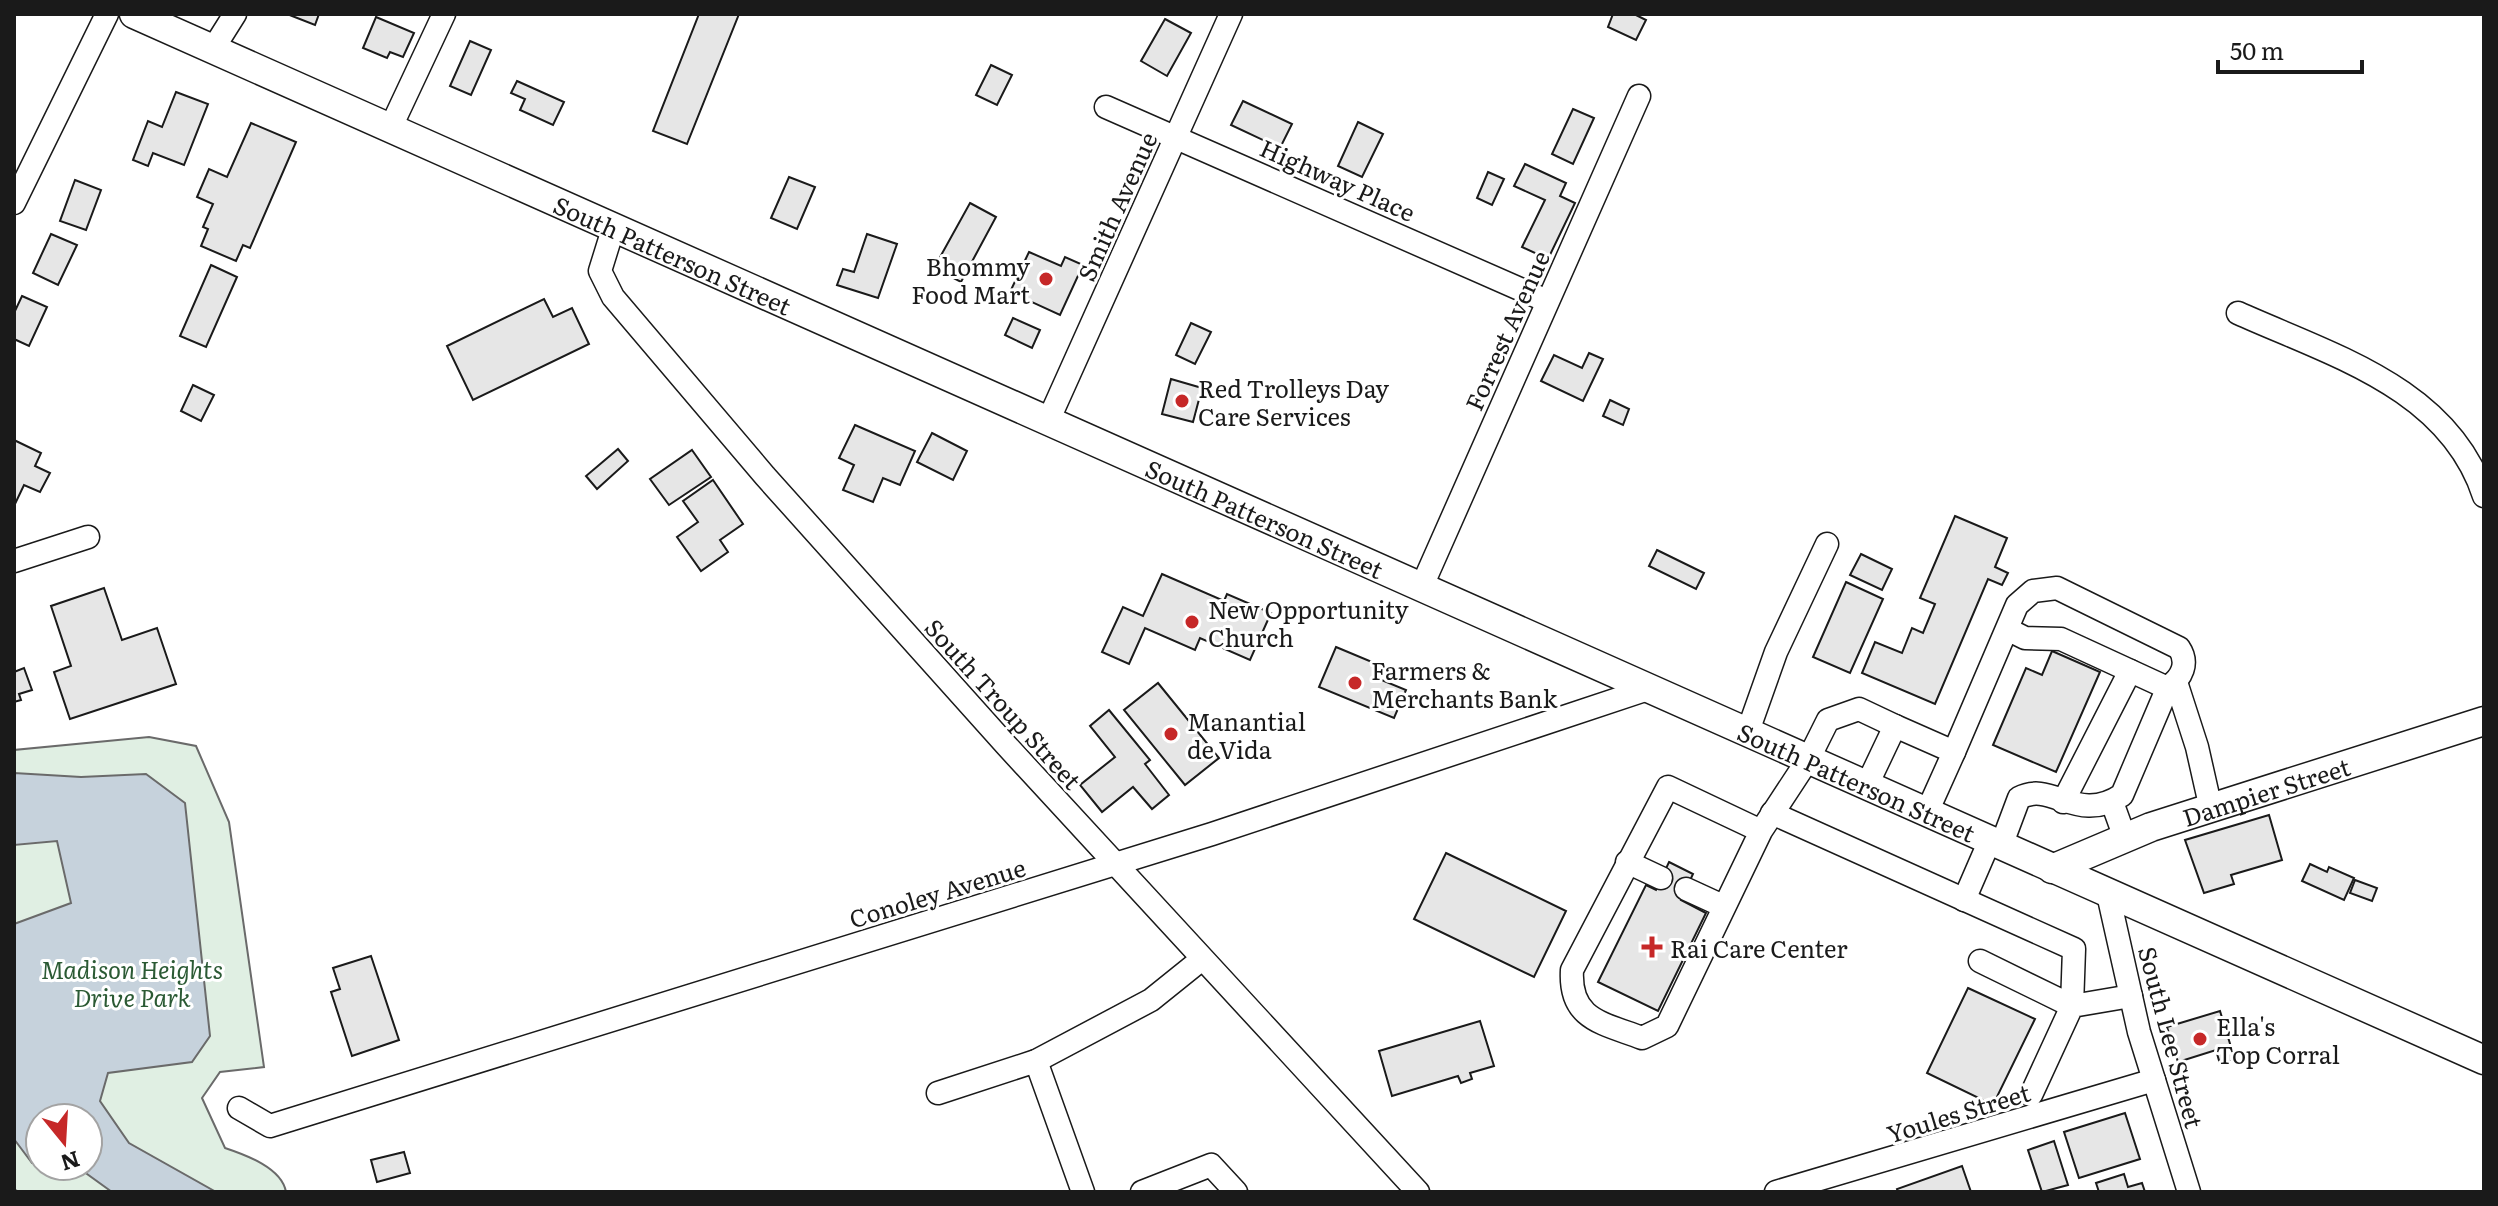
<svg xmlns="http://www.w3.org/2000/svg" width="2498" height="1206" font-family="Literata,serif">
<rect width="100%" height="100%" fill="#fff"/>
<path fill="#e0efe3" stroke="#6a6a6a" stroke-width="2" fill-rule="evenodd" d="M149,737L196,746L229,822L264,1067L220,1072L202,1098L225,1148C246,1155 282,1168 286,1192H19L14,1189V750ZM40,1118H88V1166H40Z"/>
<path fill="#c6d2dc" stroke="#6a6a6a" stroke-width="2" d="M14,773L81,777L146,774L185,803L210,1036L192,1062L108,1073L100,1101L129,1143L216,1192H112L76,1166H88V1118H40V1163H32L14,1139V924L71,903L57,841L14,845Z"/>
<g fill="#e6e6e6" stroke="#1a1a1a" stroke-width="2">
<path d="M287,14H319L315,25Z"/>
<path d="M699,14H739L687,144L653,131Z"/>
<path d="M1613,14H1634L1646,20L1636,40L1608,27Z"/>
<path d="M376,17L414,33L403,57L390,52L387,58L363,48Z"/>
<path d="M1165,19L1191,33L1167,76L1141,61Z"/>
<path d="M470,41L491,50L471,95L450,86Z"/>
<path d="M991,65L1012,75L997,105L976,95Z"/>
<path d="M517,81L564,102L553,125L520,110L525,99L511,93Z"/>
<path d="M176,92L208,104L184,165L153,153L148,166L133,160L148,121L162,127Z"/>
<path d="M1243,101L1292,124L1280,148L1231,125Z"/>
<path d="M1573,109L1594,118L1573,164L1552,154Z"/>
<path d="M1358,122L1383,134L1362,177L1338,166Z"/>
<path d="M251,123L296,142L250,248L243,245L236,261L201,246L208,229L203,227L213,204L197,197L209,169L227,177Z"/>
<path d="M1525,164L1566,183L1560,196L1575,203L1548,259L1522,247L1545,200L1514,186Z"/>
<path d="M1488,172L1504,179L1492,205L1477,198Z"/>
<path d="M789,177L815,187L797,229L771,218Z"/>
<path d="M75,180L101,190L86,230L60,221Z"/>
<path d="M970,203L996,217L961,282L934,268Z"/>
<path d="M51,234L77,245L58,285L33,273Z"/>
<path d="M867,234L897,244L878,298L837,285L843,269L854,272Z"/>
<path d="M1029,252L1061,266L1065,257L1083,265L1060,315L1010,292Z"/>
<path d="M211,265L237,277L206,347L180,336Z"/>
<path d="M22,296L47,307L29,346L14,339V313Z"/>
<path d="M544,299L553,317L572,308L589,344L473,400L447,346Z"/>
<path d="M1013,318L1040,330L1032,348L1005,335Z"/>
<path d="M1191,323L1211,332L1195,364L1176,355Z"/>
<path d="M1589,353L1603,359L1583,401L1541,381L1554,355L1582,368Z"/>
<path d="M1171,379L1202,388L1193,422L1162,414Z"/>
<path d="M193,385L214,395L201,421L181,411Z"/>
<path d="M1610,400L1629,409L1623,425L1603,416Z"/>
<path d="M855,425L915,451L900,485L883,478L873,502L843,490L854,465L839,458Z"/>
<path d="M932,433L967,451L953,480L917,462Z"/>
<path d="M14,440L41,453L35,466L50,473L40,492L24,485L14,506Z"/>
<path d="M618,449L628,461L597,489L586,476Z"/>
<path d="M692,450L711,477L669,505L650,479Z"/>
<path d="M713,480L743,524L720,540L728,552L701,571L677,537L698,522L683,501Z"/>
<path d="M1955,516L2007,538L1995,567L2008,573L2002,585L1988,579L1935,704L1862,673L1875,642L1902,653L1912,628L1923,633L1935,604L1920,598Z"/>
<path d="M1657,550L1704,573L1696,589L1649,566Z"/>
<path d="M1861,554L1892,569L1882,590L1850,575Z"/>
<path d="M1162,574L1224,601L1227,594L1271,613L1250,660L1200,638L1195,650L1145,628L1129,664L1102,652L1123,607L1143,616Z"/>
<path d="M1846,582L1883,599L1850,673L1813,657Z"/>
<path d="M104,588L122,640L157,628L176,684L70,719L54,672L71,666L51,606Z"/>
<path d="M1336,647L1384,667L1379,679L1406,690L1394,718L1319,687Z"/>
<path d="M2052,651L2100,672L2056,772L1993,745L2026,668L2042,675Z"/>
<path d="M24,668L32,690L19,694L21,700L14,702V672Z"/>
<path d="M1158,683L1219,758L1185,785L1124,710Z"/>
<path d="M1109,710L1150,760L1145,764L1169,795L1152,809L1133,787L1102,812L1080,785L1115,757L1090,726Z"/>
<path d="M2269,815L2282,860L2231,875L2234,884L2204,893L2185,840Z"/>
<path d="M1446,853L1566,911L1534,977L1414,919Z"/>
<path d="M1669,862L1693,874L1681,900L1706,913L1658,1011L1598,982L1646,885L1656,890Z"/>
<path d="M2310,864L2327,872L2329,867L2354,878L2344,900L2302,881Z"/>
<path d="M2355,880L2377,888L2372,901L2350,893Z"/>
<path d="M371,956L399,1040L352,1056L331,992L340,989L333,968Z"/>
<path d="M1968,988L2035,1019L1993,1105L1927,1073Z"/>
<path d="M2220,1011L2235,1060L2220,1064L2216,1050L2178,1062L2167,1027Z"/>
<path d="M1480,1021L1494,1066L1470,1073L1472,1079L1461,1083L1458,1076L1392,1096L1379,1051Z"/>
<path d="M2125,1113L2140,1159L2079,1178L2064,1132Z"/>
<path d="M2054,1141L2068,1185L2042,1192L2028,1150Z"/>
<path d="M404,1152L410,1173L377,1182L371,1160Z"/>
<path d="M1962,1166L1971,1192H1898L1897,1189Z"/>
<path d="M2124,1174L2128,1187L2142,1183L2145,1192H2099L2096,1183Z"/>
</g>
<g fill="none" stroke-linecap="round" stroke-linejoin="round">
<defs>
<g id="minor">
<path d="M213,49L235,14"/>
<path d="M1106,107L1547,301"/>
<path d="M390,129L444,14"/>
<path d="M14,203L107,14"/>
<path d="M614,226L600,271L613,297L765,476L1006,745L1418,1192"/>
<path d="M2238,313C2331,355 2449,388 2484,496"/>
<path d="M1049,419L1231,14"/>
<path d="M14,561L88,537"/>
<path d="M1422,586L1639,96"/>
<path d="M2176,682L2197,747L2211,809"/>
<path d="M1748,731L1776,652L1827,544"/>
<path d="M1954,752L2017,605L2033,591L2057,588L2179,648C2189,663 2182,678 2168,687L2161,685L2061,639L2025,638L2007,629"/>
<path d="M1867,785L1895,726L1954,752L1927,812"/>
<path d="M2063,802L2130,671"/>
<path d="M2112,802L2125,838"/>
<path d="M1772,813L2074,949L2072,1006L1980,961"/>
<path d="M1761,831L1667,1026L1642,1038C1603,1023 1569,1020 1572,970L1668,787L1761,831L1809,758L1828,720L1859,709L1895,726"/>
<path d="M2001,846L2019,798C2052,780 2077,825 2122,795L2168,687"/>
<path d="M1627,862L1661,878"/>
<path d="M1686,889L1723,906"/>
<path d="M2108,894L2139,1032L2189,1192"/>
<path d="M1964,900L1990,840"/>
<path d="M1036,1061L1083,1192"/>
<path d="M938,1093L1036,1061L1151,1000L1202,959"/>
<path d="M2031,1095L2072,1006L2131,996"/>
<path d="M239,1108L270,1126L1212,834L1651,688"/>
<path d="M1142,1192L1211,1165L1236,1192"/>
<path d="M1776,1192L2154,1080"/>
</g>
<g id="major">
<path id="s1" d="M134,14L2484,1060"/>
<path id="s2" d="M2052,869L2151,827L2484,721"/>
</g>
</defs>
<use href="#minor" stroke="#1a1a1a" stroke-width="25"/>
<use href="#major" stroke="#1a1a1a" stroke-width="31"/>
<use href="#minor" stroke="#fff" stroke-width="22"/>
<use href="#major" stroke="#fff" stroke-width="28"/>
</g>
<g fill="#c62828" stroke="#fff" stroke-width="3">
<circle cx="1046" cy="279" r="8"/>
<circle cx="1182" cy="401" r="8"/>
<circle cx="1192" cy="622" r="8"/>
<circle cx="1355" cy="683" r="8"/>
<circle cx="1171" cy="734" r="8"/>
<path d="M1648 935h8v8h8v8h-8v8h-8v-8h-8v-8h8z"/>
<circle cx="2200" cy="1039" r="8"/>
</g>
<g text-anchor="middle" dominant-baseline="central" stroke-width="6" stroke-linejoin="round" paint-order="stroke">
<g font-size="24" fill="#1a1a1a" stroke="#fff">
<text transform="translate(1338 179) rotate(24)">Highway Place</text>
<text transform="translate(1116 206) rotate(-66)">Smith Avenue</text>
<text stroke="none"><textPath href="#s1" startOffset="590">South Patterson Street</textPath></text>
<text transform="translate(1506 330) rotate(-66)">Forrest Avenue</text>
<text stroke="none"><textPath href="#s1" startOffset="1238">South Patterson Street</textPath></text>
<text transform="translate(1004 703) rotate(48)">South Troup Street</text>
<text stroke="none"><textPath href="#s1" startOffset="1886">South Patterson Street</textPath></text>
<text stroke="none"><textPath href="#s2" startOffset="228">Dampier Street</textPath></text>
<text transform="translate(937 892) rotate(-17)">Conoley Avenue</text>
<text transform="translate(2172 1037) rotate(75)">South Lee Street</text>
<text transform="translate(1958 1112) rotate(-17)">Youles Street</text>
</g>
<g font-size="24" fill="#1a1a1a" stroke="#fff" text-anchor="start">
<text x="1030" y="265" text-anchor="end">Bhommy<tspan x="1030" dy="28">Food Mart</tspan></text>
<text x="1198" y="387">Red Trolleys Day<tspan x="1198" dy="28">Care Services</tspan></text>
<text x="1208" y="608">New Opportunity<tspan x="1208" dy="28">Church</tspan></text>
<text x="1371" y="669">Farmers &amp;<tspan x="1371" dy="28">Merchants Bank</tspan></text>
<text x="1187" y="720">Manantial<tspan x="1187" dy="28">de Vida</tspan></text>
<text x="1670" y="947">Rai Care Center</text>
<text x="2216" y="1025">Ella's<tspan x="2216" dy="28">Top Corral</tspan></text>
</g>
<g font-size="24" font-style="italic" fill="#2b5a34" stroke="#fff">
<text x="132" y="968">Madison Heights<tspan x="132" dy="28">Drive Park</tspan></text>
</g>
</g>
<rect width="2498" height="1206" fill="none" stroke="#1a1a1a" stroke-width="32"/>
<g transform="translate(64 1142) rotate(162)"><circle r="38" fill="#ffffff" stroke="#a3a3a3" stroke-width="2"/>
<path d="M0-6L14 30L0 20L-14 30Z" fill="#c62828"/>
<text y="-12" font-size="22" font-weight="bold" text-anchor="middle" fill="#1a1a1a">N</text>
</g>
<path d="M2218 60v12h144v-12" fill="none" stroke="#1a1a1a" stroke-width="4"/>
<text x="2230" y="60" font-size="24" fill="#1a1a1a" stroke="#ffffff" stroke-width="6" paint-order="stroke">50 m</text>
</svg>
